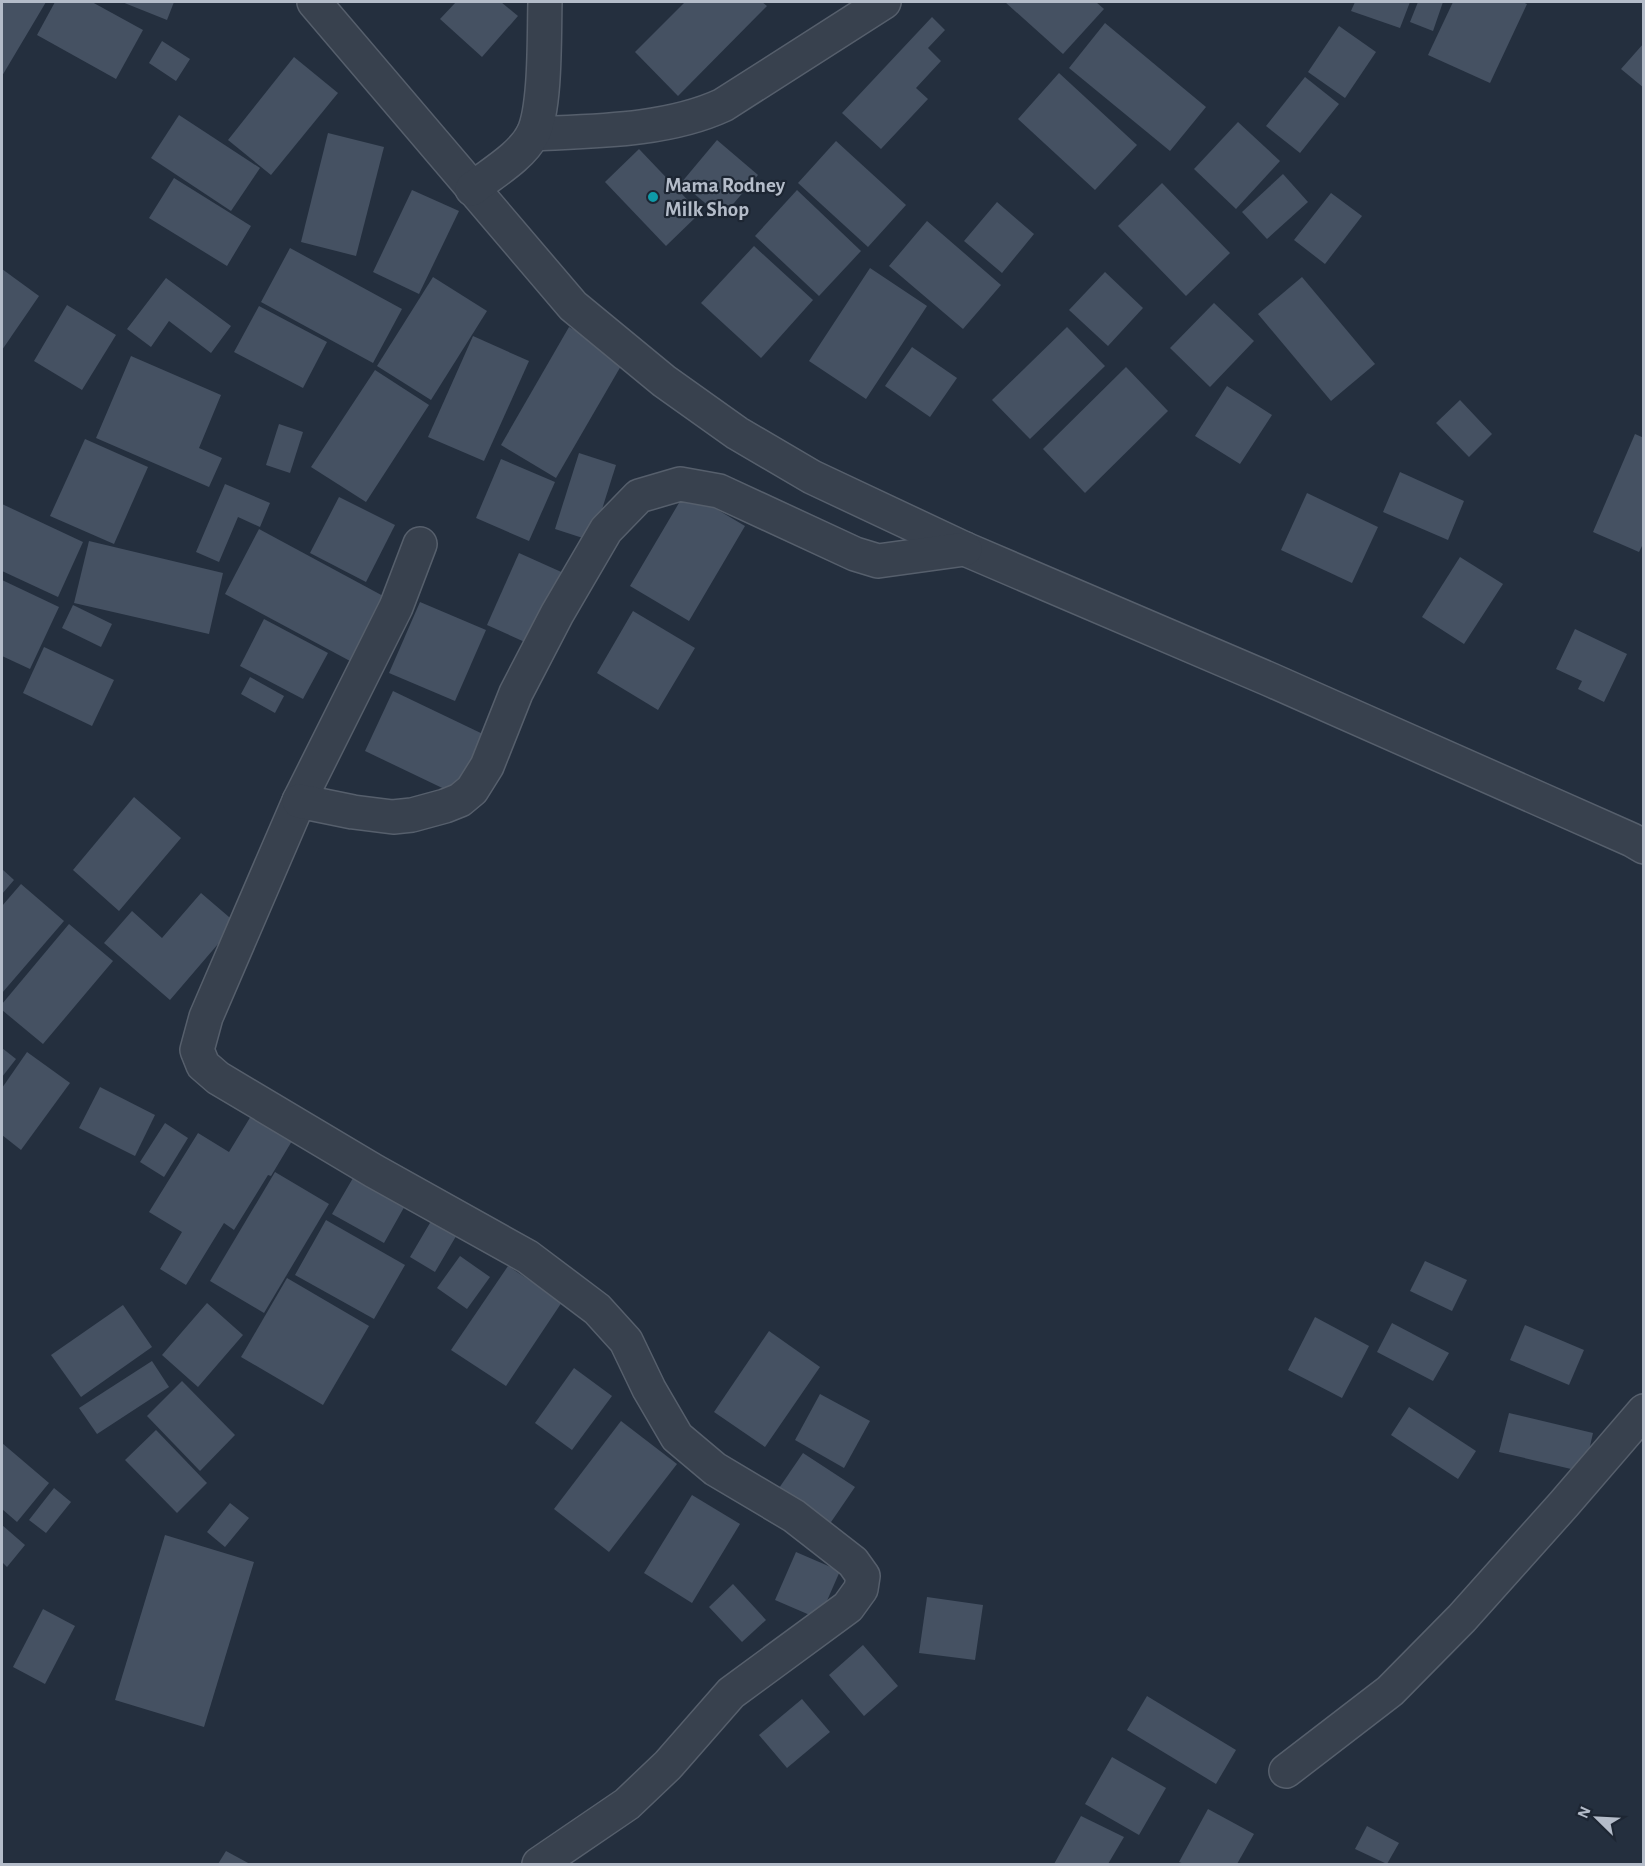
<svg xmlns="http://www.w3.org/2000/svg" width="1645" height="1866" font-family="'Alegreya Sans',sans-serif">
<rect width="100%" height="100%" fill="#242f3e"/>
<g fill="#455162">
<path d="M2,2H46L2,76Z"/>
<path d="M55,2H92L143,30L116,79L37,35Z"/>
<path d="M122,2H174L167,20Z"/>
<path d="M456,2H501L518,16L482,57L440,19Z"/>
<path d="M685,2H762L767,6L678,96L635,52Z"/>
<path d="M1005,2H1096L1104,9L1063,54Z"/>
<path d="M1355,2H1410L1400,28L1351,11Z"/>
<path d="M1418,2H1443L1433,31L1410,22Z"/>
<path d="M1453,2H1522L1527,4L1490,83L1428,55Z"/>
<path d="M932,17L945,30L928,48L941,61L916,88L928,99L881,149L842,113Z"/>
<path d="M1105,23L1206,107L1170,151L1069,68Z"/>
<path d="M1339,26L1376,52L1345,98L1308,72Z"/>
<path d="M162,41L190,59L176,81L149,63Z"/>
<path d="M1644,43V88L1621,69Z"/>
<path d="M294,57L338,93L271,175L228,140Z"/>
<path d="M1059,73L1137,145L1095,190L1018,119Z"/>
<path d="M1305,77L1339,104L1300,153L1266,126Z"/>
<path d="M179,115L260,168L231,211L151,158Z"/>
<path d="M1238,122L1280,161L1236,209L1194,169Z"/>
<path d="M328,133L384,147L356,256L301,242Z"/>
<path d="M717,140L758,175L722,217L681,183Z"/>
<path d="M836,141L906,205L868,247L798,183Z"/>
<path d="M639,149L700,213L666,246L605,182Z"/>
<path d="M1283,174L1308,202L1267,239L1242,212Z"/>
<path d="M174,178L251,226L227,266L149,218Z"/>
<path d="M1162,183L1230,253L1186,296L1118,226Z"/>
<path d="M412,190L459,211L419,294L373,272Z"/>
<path d="M797,190L861,251L819,296L755,236Z"/>
<path d="M1331,193L1362,216L1325,264L1294,240Z"/>
<path d="M997,202L1034,234L1002,273L964,241Z"/>
<path d="M927,221L1001,285L963,329L889,266Z"/>
<path d="M754,246L813,300L761,358L701,303Z"/>
<path d="M290,248L402,309L373,363L261,302Z"/>
<path d="M870,268L927,306L866,399L809,361Z"/>
<path d="M2,269L39,296L2,350Z"/>
<path d="M1105,272L1143,308L1108,346L1069,310Z"/>
<path d="M433,277L487,311L431,400L377,366Z"/>
<path d="M1302,277L1375,364L1331,401L1258,314Z"/>
<path d="M166,278L231,326L211,353L169,321L151,347L127,329Z"/>
<path d="M1214,303L1254,341L1210,387L1170,348Z"/>
<path d="M67,305L116,335L82,390L34,361Z"/>
<path d="M259,306L327,342L303,388L234,352Z"/>
<path d="M569,327L625,359L556,478L501,445Z"/>
<path d="M1067,327L1105,366L1030,439L992,400Z"/>
<path d="M473,336L529,361L484,461L428,437Z"/>
<path d="M912,347L957,378L930,417L885,386Z"/>
<path d="M131,356L221,395L199,448L222,458L209,487L96,438Z"/>
<path d="M1126,367L1168,411L1085,493L1043,449Z"/>
<path d="M375,370L429,405L366,502L311,467Z"/>
<path d="M1227,386L1272,415L1240,464L1195,436Z"/>
<path d="M1460,400L1492,434L1469,457L1436,423Z"/>
<path d="M279,424L303,432L290,473L266,465Z"/>
<path d="M1635,434L1644,438V542L1639,552L1593,532Z"/>
<path d="M85,439L148,467L114,544L50,516Z"/>
<path d="M579,453L616,465L592,541L555,529Z"/>
<path d="M501,459L555,482L529,541L476,518Z"/>
<path d="M1400,472L1464,501L1448,540L1383,512Z"/>
<path d="M225,484L270,503L260,527L238,517L219,562L196,552Z"/>
<path d="M686,491L745,526L689,621L630,586Z"/>
<path d="M1307,493L1378,527L1352,583L1281,550Z"/>
<path d="M339,497L395,525L366,582L310,553Z"/>
<path d="M2,504L83,542L58,597L2,571Z"/>
<path d="M259,529L385,597L350,661L225,594Z"/>
<path d="M89,541L223,573L209,634L74,603Z"/>
<path d="M519,553L568,575L536,647L487,625Z"/>
<path d="M1460,557L1503,584L1464,644L1422,617Z"/>
<path d="M2,580L59,607L30,669L2,656Z"/>
<path d="M420,602L486,630L455,701L389,673Z"/>
<path d="M73,605L112,624L101,647L62,628Z"/>
<path d="M633,611L695,648L658,710L597,673Z"/>
<path d="M264,619L328,653L303,699L240,666Z"/>
<path d="M1575,629L1627,654L1604,702L1578,689L1582,681L1556,669Z"/>
<path d="M44,647L114,680L92,726L23,693Z"/>
<path d="M250,677L284,696L275,713L241,694Z"/>
<path d="M393,691L487,736L459,796L365,751Z"/>
<path d="M134,797L181,838L119,911L73,870Z"/>
<path d="M2,869L14,880L2,894Z"/>
<path d="M21,884L64,921L2,993V906Z"/>
<path d="M201,893L236,923L170,1000L104,943L132,911L162,938Z"/>
<path d="M69,924L113,961L43,1044L2,1010V1004Z"/>
<path d="M2,1048L16,1059L2,1077Z"/>
<path d="M27,1052L70,1083L21,1150L2,1135V1088Z"/>
<path d="M100,1087L155,1115L135,1156L79,1128Z"/>
<path d="M251,1116L292,1141L271,1176L268,1175L234,1230L224,1223L186,1285L160,1269L182,1232L149,1212L198,1133L229,1152Z"/>
<path d="M165,1123L188,1138L164,1177L140,1162Z"/>
<path d="M360,1166L411,1195L384,1243L332,1214Z"/>
<path d="M275,1172L329,1204L264,1313L210,1281Z"/>
<path d="M437,1211L462,1226L435,1272L410,1257Z"/>
<path d="M326,1220L405,1265L374,1319L295,1275Z"/>
<path d="M460,1256L490,1277L467,1309L437,1288Z"/>
<path d="M1425,1261L1467,1280L1452,1311L1410,1291Z"/>
<path d="M508,1266L562,1302L506,1386L451,1350Z"/>
<path d="M287,1278L369,1326L323,1405L241,1357Z"/>
<path d="M207,1303L243,1335L198,1387L162,1355Z"/>
<path d="M123,1305L152,1347L81,1397L51,1355Z"/>
<path d="M1315,1317L1369,1346L1342,1398L1288,1370Z"/>
<path d="M1392,1323L1449,1353L1433,1381L1377,1352Z"/>
<path d="M1525,1325L1584,1350L1569,1385L1510,1360Z"/>
<path d="M769,1331L820,1367L765,1447L714,1412Z"/>
<path d="M152,1361L169,1387L97,1434L79,1408Z"/>
<path d="M574,1368L612,1396L572,1450L535,1423Z"/>
<path d="M182,1381L235,1435L200,1471L147,1416Z"/>
<path d="M820,1394L870,1421L844,1468L795,1440Z"/>
<path d="M1409,1407L1476,1451L1458,1479L1391,1435Z"/>
<path d="M1509,1413L1593,1433L1584,1472L1499,1452Z"/>
<path d="M621,1421L677,1464L609,1552L554,1509Z"/>
<path d="M156,1430L207,1483L177,1513L125,1460Z"/>
<path d="M2,1443L49,1483L17,1522L2,1509Z"/>
<path d="M803,1453L855,1487L827,1528L775,1494Z"/>
<path d="M54,1488L71,1502L46,1533L29,1520Z"/>
<path d="M692,1495L740,1524L692,1603L644,1573Z"/>
<path d="M230,1503L249,1518L225,1547L207,1532Z"/>
<path d="M2,1525L25,1545L7,1567L2,1562Z"/>
<path d="M165,1535L254,1562L204,1727L115,1700Z"/>
<path d="M796,1552L840,1571L819,1619L775,1600Z"/>
<path d="M733,1584L766,1620L742,1642L709,1607Z"/>
<path d="M927,1597L983,1605L975,1660L919,1653Z"/>
<path d="M43,1609L75,1626L45,1684L13,1667Z"/>
<path d="M863,1645L898,1686L864,1716L829,1675Z"/>
<path d="M1147,1696L1236,1750L1216,1784L1127,1730Z"/>
<path d="M802,1699L830,1732L787,1768L759,1735Z"/>
<path d="M1112,1757L1166,1788L1139,1835L1085,1804Z"/>
<path d="M1208,1809L1254,1834L1237,1864H1184L1179,1862Z"/>
<path d="M1081,1816L1124,1837L1108,1864H1054Z"/>
<path d="M1367,1826L1399,1843L1387,1864L1355,1849Z"/>
<path d="M226,1851L250,1864H218Z"/>
</g>
<g fill="none" stroke-linecap="round" stroke-linejoin="round">
<defs>
<g id="minor">
<path d="M314,2L573,306L664,381L737,433L812,477L965,549L1271,680L1632,840L1644,847"/>
<path d="M533,134C594,131 667,131 723,105L884,2"/>
<path d="M472,189C492,173 521,157 533,134C546,107 544,34 545,2"/>
<path d="M420,544L396,607L299,801L206,1017L197,1050L203,1065L218,1078L374,1171L528,1257L597,1309L626,1341L649,1389L677,1437L715,1469L794,1516L853,1562L863,1576L861,1589L848,1607L731,1693L668,1765L627,1804L539,1864"/>
<path d="M299,801L353,812L393,817L412,815L445,806L460,800L472,790L487,766L516,693L557,614L606,530L639,496L680,484L719,491L855,554L878,561L965,549"/>
<path d="M1286,1771L1390,1691L1462,1618L1564,1504L1644,1411"/>
</g>
</defs>
<use href="#minor" stroke="#565f6c" stroke-width="36"/>
<use href="#minor" stroke="#38414e" stroke-width="33"/>
</g>
<circle fill="#0f9aa8" stroke="#1d2633" stroke-width="2" cx="653" cy="197" r="6"/>
<g text-anchor="middle" dominant-baseline="central" stroke-width="4.5" stroke-linejoin="round" paint-order="stroke">
<g font-size="21" font-weight="bold" fill="#b4bcc9" stroke="#1d2633" text-anchor="start">
<text x="665" y="185">Mama Rodney<tspan x="665" dy="24">Milk Shop</tspan></text>
</g>
</g>
<rect width="1645" height="1866" fill="none" stroke="#b4bcc9" stroke-width="6"/>
<g transform="translate(1597 1818) rotate(294)" stroke="#1d2633" stroke-width="4.5" paint-order="stroke">
<path d="M0-4.5L10 22L0 15L-10 22Z" fill="#b4bcc9"/>
<text y="-9" font-size="16" font-weight="bold" text-anchor="middle" fill="#b4bcc9">N</text>
</g>
</svg>
